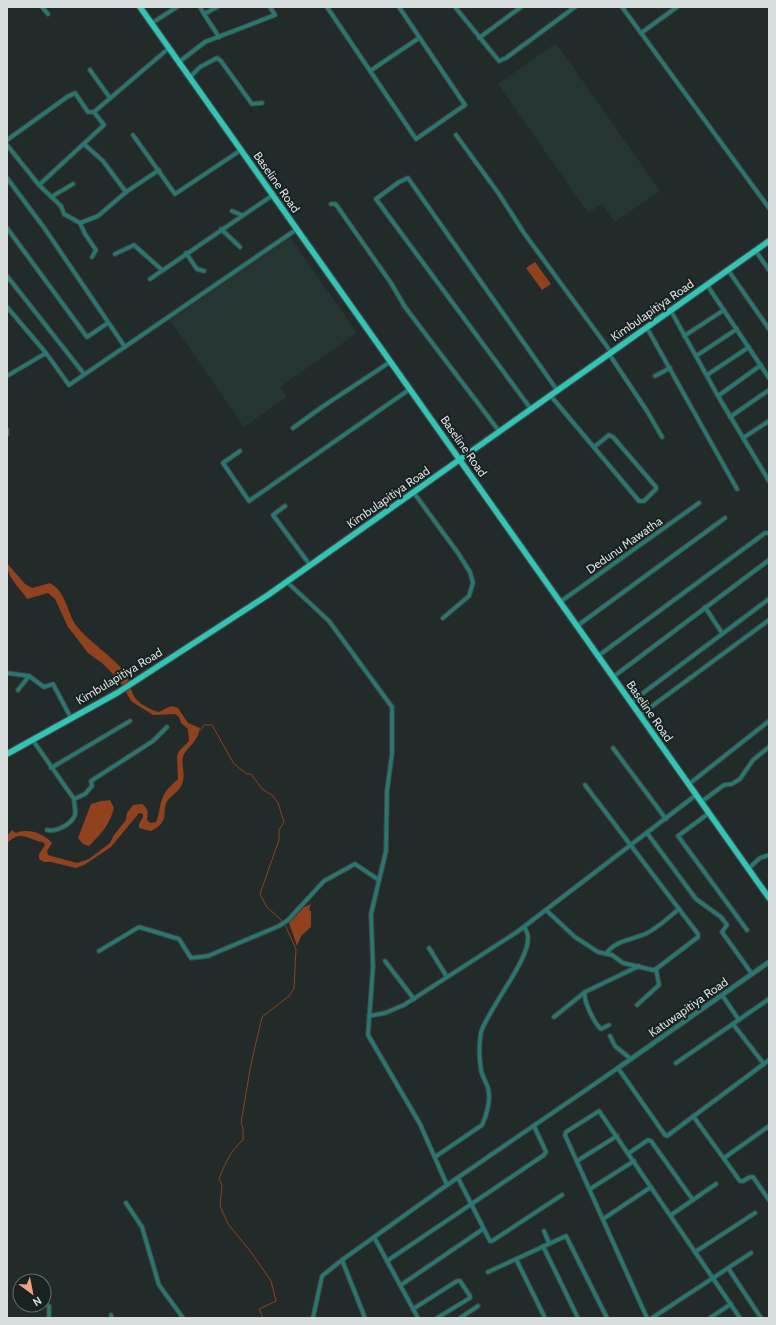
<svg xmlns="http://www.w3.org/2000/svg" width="776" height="1325" font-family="Cabin,sans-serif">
<rect width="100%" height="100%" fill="#222b2a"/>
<g fill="#243532">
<path d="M556,43L660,191L615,222L602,204L588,213L498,84Z"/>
<path d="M290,237L357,333L280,387L287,397L244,427L170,320Z"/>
</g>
<g fill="#90411d">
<path d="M535,262L551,284L542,290L526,268Z"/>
<path d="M7,563L25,584L32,588L50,583C65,591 67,610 75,624C89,643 111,654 125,673C131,681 130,693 137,700C143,706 152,710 159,712L171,706L178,708L188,723L200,728C197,744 187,746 183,757C181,762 185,773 183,781C181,790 173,794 168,800C160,811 172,821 151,831L139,828V824L143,817V814L139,813L111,847L84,865L76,868L51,862H44L39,859V854L45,845L43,842C27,840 22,829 7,843V836L12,830L16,833C28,828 43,833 52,843L47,851L48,855L77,863L89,859L110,843L114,835L126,820L127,813L133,805L142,804C149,809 148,813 147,820L150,823L156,822C160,813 159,805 163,797C166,789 172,785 178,779L177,756L179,751L189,741L188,729L181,723L179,717L175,714L153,715L131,701L120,681L102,663L88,653L68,627L55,599L48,593L27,599C19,586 7,578 7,563Z"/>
<path d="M110,800L114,808C110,824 101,834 89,846L83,844L78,838L91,804L101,801Z"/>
<path d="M311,904L309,910L311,911V927L301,936L297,946L289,923L304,907Z"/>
</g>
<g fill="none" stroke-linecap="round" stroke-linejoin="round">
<path stroke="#90411d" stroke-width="1" d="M200,731L204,725H212L234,764L247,774H251L262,789L272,795L278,803L284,822L279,830V840L260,894L266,906L281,920L286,927L296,949L294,988L289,996L262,1017L251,1064L241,1123L243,1128V1140C230,1151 225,1164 219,1179L222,1185L220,1206L228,1224L251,1252L271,1281L276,1301L259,1309L263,1318"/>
<defs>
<g id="minor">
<path d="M42,7L48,14"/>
<path d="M200,7L204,14"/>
<path d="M217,7L204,14L219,37"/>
<path d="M327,7L416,139L465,105L399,7"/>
<path d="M455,7L499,61L506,58L575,7"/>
<path d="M622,7L769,208"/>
<path d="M152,23L177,7"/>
<path d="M641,33L677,7"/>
<path d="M479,38L521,7"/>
<path d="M179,62L205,42L275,15L270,7"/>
<path d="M90,70L110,98"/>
<path d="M370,71L419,38"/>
<path d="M190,77L200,67L217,58L221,61L252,104L262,103"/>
<path d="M133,135L175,194L241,150"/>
<path d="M456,135L499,194L524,233L611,352"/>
<path d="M7,140L67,97L75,93L88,112H94L169,48"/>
<path d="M84,144L103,161L126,192"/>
<path d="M7,145L39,185L61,206L64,214L80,223"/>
<path d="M7,178L45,229L125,347"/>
<path d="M39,185L104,125L94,112"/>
<path d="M51,197L73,184"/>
<path d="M331,204H335L337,206L391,283L405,307L499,431"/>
<path d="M232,211L242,215"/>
<path d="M7,228L87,337L108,323"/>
<path d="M221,229L240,247"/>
<path d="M755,250L769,270"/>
<path d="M186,253L197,269L204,271"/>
<path d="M115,254L134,245L162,270"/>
<path d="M92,257L96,250L85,234L80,223L98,216L126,192L159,170"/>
<path d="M728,270L769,329"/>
<path d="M7,276L84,374"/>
<path d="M150,279L273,195"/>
<path d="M707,285L769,378"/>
<path d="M7,307L46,353"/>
<path d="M671,311L718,396L769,481"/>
<path d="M647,328L737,489"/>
<path d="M684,336L724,310"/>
<path d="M609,354L647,411L662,437"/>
<path d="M696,356L737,329"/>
<path d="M707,375L749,347"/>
<path d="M7,376L46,353L69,385L297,229"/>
<path d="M655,376L670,368"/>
<path d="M550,395L639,501H644L656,489V487L613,437L609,435L594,447"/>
<path d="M718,396L761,365"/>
<path d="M531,409L376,199L399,182L408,178L557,390"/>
<path d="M730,417L769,390"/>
<path d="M293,428L322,407L390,362"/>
<path d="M7,430V434"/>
<path d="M743,438L769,421"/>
<path d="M240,451L223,463L249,501L410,389"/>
<path d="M414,493L458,553L470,572L473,583L469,596L443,618"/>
<path d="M285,506L273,515L310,565"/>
<path d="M287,582L329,621L392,707V754L387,791L386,851L371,914L373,967L368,1035L420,1124L447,1185"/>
<path d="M560,602L699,503"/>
<path d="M705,607L722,633"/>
<path d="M577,626L725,518"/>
<path d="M598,656L765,533H769"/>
<path d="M7,673L29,676L44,687L53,684L71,718"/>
<path d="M613,677L769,560"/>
<path d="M18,690L29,676"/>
<path d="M631,702L769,599"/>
<path d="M640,715L769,620"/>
<path d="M32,739L74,799"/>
<path d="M613,748L666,819"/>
<path d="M51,768L130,721"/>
<path d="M689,784L769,721"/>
<path d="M701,802L724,785L732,784L740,779L753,760L769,747"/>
<path d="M709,813L678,836L747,930"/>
<path d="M47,830C56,832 71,825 75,815C76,811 74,804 74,799L85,794L92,786L91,781L153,741L167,727"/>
<path d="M647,833L696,899L721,917L727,925L722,932L752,974"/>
<path d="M748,869L760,858L769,855"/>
<path d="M546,910L575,937L598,952L612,955L623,963L653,970L656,969L698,937V934L585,785"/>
<path d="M429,948L447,977"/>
<path d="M99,951L139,927L179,939L191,958L208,956L279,926L288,920L324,881L355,864L379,880"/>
<path d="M606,954C615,940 633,940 647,933C658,928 669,917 679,909"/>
<path d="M385,961L414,999"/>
<path d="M585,993C583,1001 595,1024 601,1029L609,1025"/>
<path d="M722,995L739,1020"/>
<path d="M637,1005L659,985L656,969"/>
<path d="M369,1016L385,1013L404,1005L517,932L696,795"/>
<path d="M554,1017L585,992L639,966"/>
<path d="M733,1024L764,1064"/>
<path d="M610,1036L615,1046L631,1059"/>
<path d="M676,1063L769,999"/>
<path d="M693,1116L740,1181H743L750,1177H753L769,1200"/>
<path d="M629,1153L648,1140L651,1141L693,1200"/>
<path d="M435,1157L482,1125C487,1115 491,1099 488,1088C486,1082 482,1076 481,1070C479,1058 479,1044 481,1032C489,1008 529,960 528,938C528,934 526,930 524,927"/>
<path d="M724,1158L769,1126"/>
<path d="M577,1161L617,1136"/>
<path d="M458,1178L490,1241H492L562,1195"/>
<path d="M590,1189L634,1161"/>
<path d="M126,1203L142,1227L159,1285L183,1318"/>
<path d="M671,1215L716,1184"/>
<path d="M603,1219L651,1187"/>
<path d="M544,1231L549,1243"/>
<path d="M374,1237L418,1318"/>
<path d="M543,1246L578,1318"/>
<path d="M695,1252L755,1213"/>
<path d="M516,1259L545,1318"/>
<path d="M342,1260L365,1318"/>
<path d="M387,1261L544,1155L546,1152L534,1126"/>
<path d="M728,1268L761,1318"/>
<path d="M488,1272L566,1236L607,1318"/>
<path d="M401,1285L483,1229"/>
<path d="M413,1309L457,1281H460L470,1296V1298L437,1318"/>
<path d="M111,1315L112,1318"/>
<path d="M49,1318V1306"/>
<path d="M313,1318L322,1276L342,1260L447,1185L618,1068L665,1135L667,1136L769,1060"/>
<path d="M460,1318L478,1306"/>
<path d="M647,1318L565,1135L566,1132L599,1111L740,1318"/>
<path d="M652,1318L751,1253"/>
<path d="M710,1318L731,1304"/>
</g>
<path id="tertiary" d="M618,1068L769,962"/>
<g id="primary">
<path d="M140,7L769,898"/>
<path d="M7,754L117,693L268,595L769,241"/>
</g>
</defs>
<use href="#minor" stroke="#3f4746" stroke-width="5.5"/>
<use href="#tertiary" stroke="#3f4746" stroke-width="6"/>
<use href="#primary" stroke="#3f4746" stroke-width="8"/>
<use href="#minor" stroke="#26796f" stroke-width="3.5"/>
<use href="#tertiary" stroke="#26796f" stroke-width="4"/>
<use href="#primary" stroke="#32c4b4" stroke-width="5.5"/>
</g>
<g text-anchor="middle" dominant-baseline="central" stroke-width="4" stroke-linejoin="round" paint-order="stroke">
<g font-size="12" fill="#d7dddc" stroke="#182220">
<text transform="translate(277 182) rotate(55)">Baseline Road</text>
<text transform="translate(652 310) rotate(-35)">Kimbulapitiya Road</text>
<text transform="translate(464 446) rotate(55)">Baseline Road</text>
<text transform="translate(388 497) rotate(-35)">Kimbulapitiya Road</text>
<text transform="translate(624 545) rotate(-35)">Dedunu Mawatha</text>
<text transform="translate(119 676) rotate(-31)">Kimbulapitiya Road</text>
<text transform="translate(650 711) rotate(55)">Baseline Road</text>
<text transform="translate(688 1007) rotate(-35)">Katuwapitiya Road</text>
</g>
</g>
<rect width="776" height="1325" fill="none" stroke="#d7dddc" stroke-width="16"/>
<g transform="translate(32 1293) rotate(148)"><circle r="19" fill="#182220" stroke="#646d6b"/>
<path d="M0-3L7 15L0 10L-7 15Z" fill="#f2a07f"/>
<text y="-6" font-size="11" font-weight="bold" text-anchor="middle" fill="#d7dddc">N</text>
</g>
</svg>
